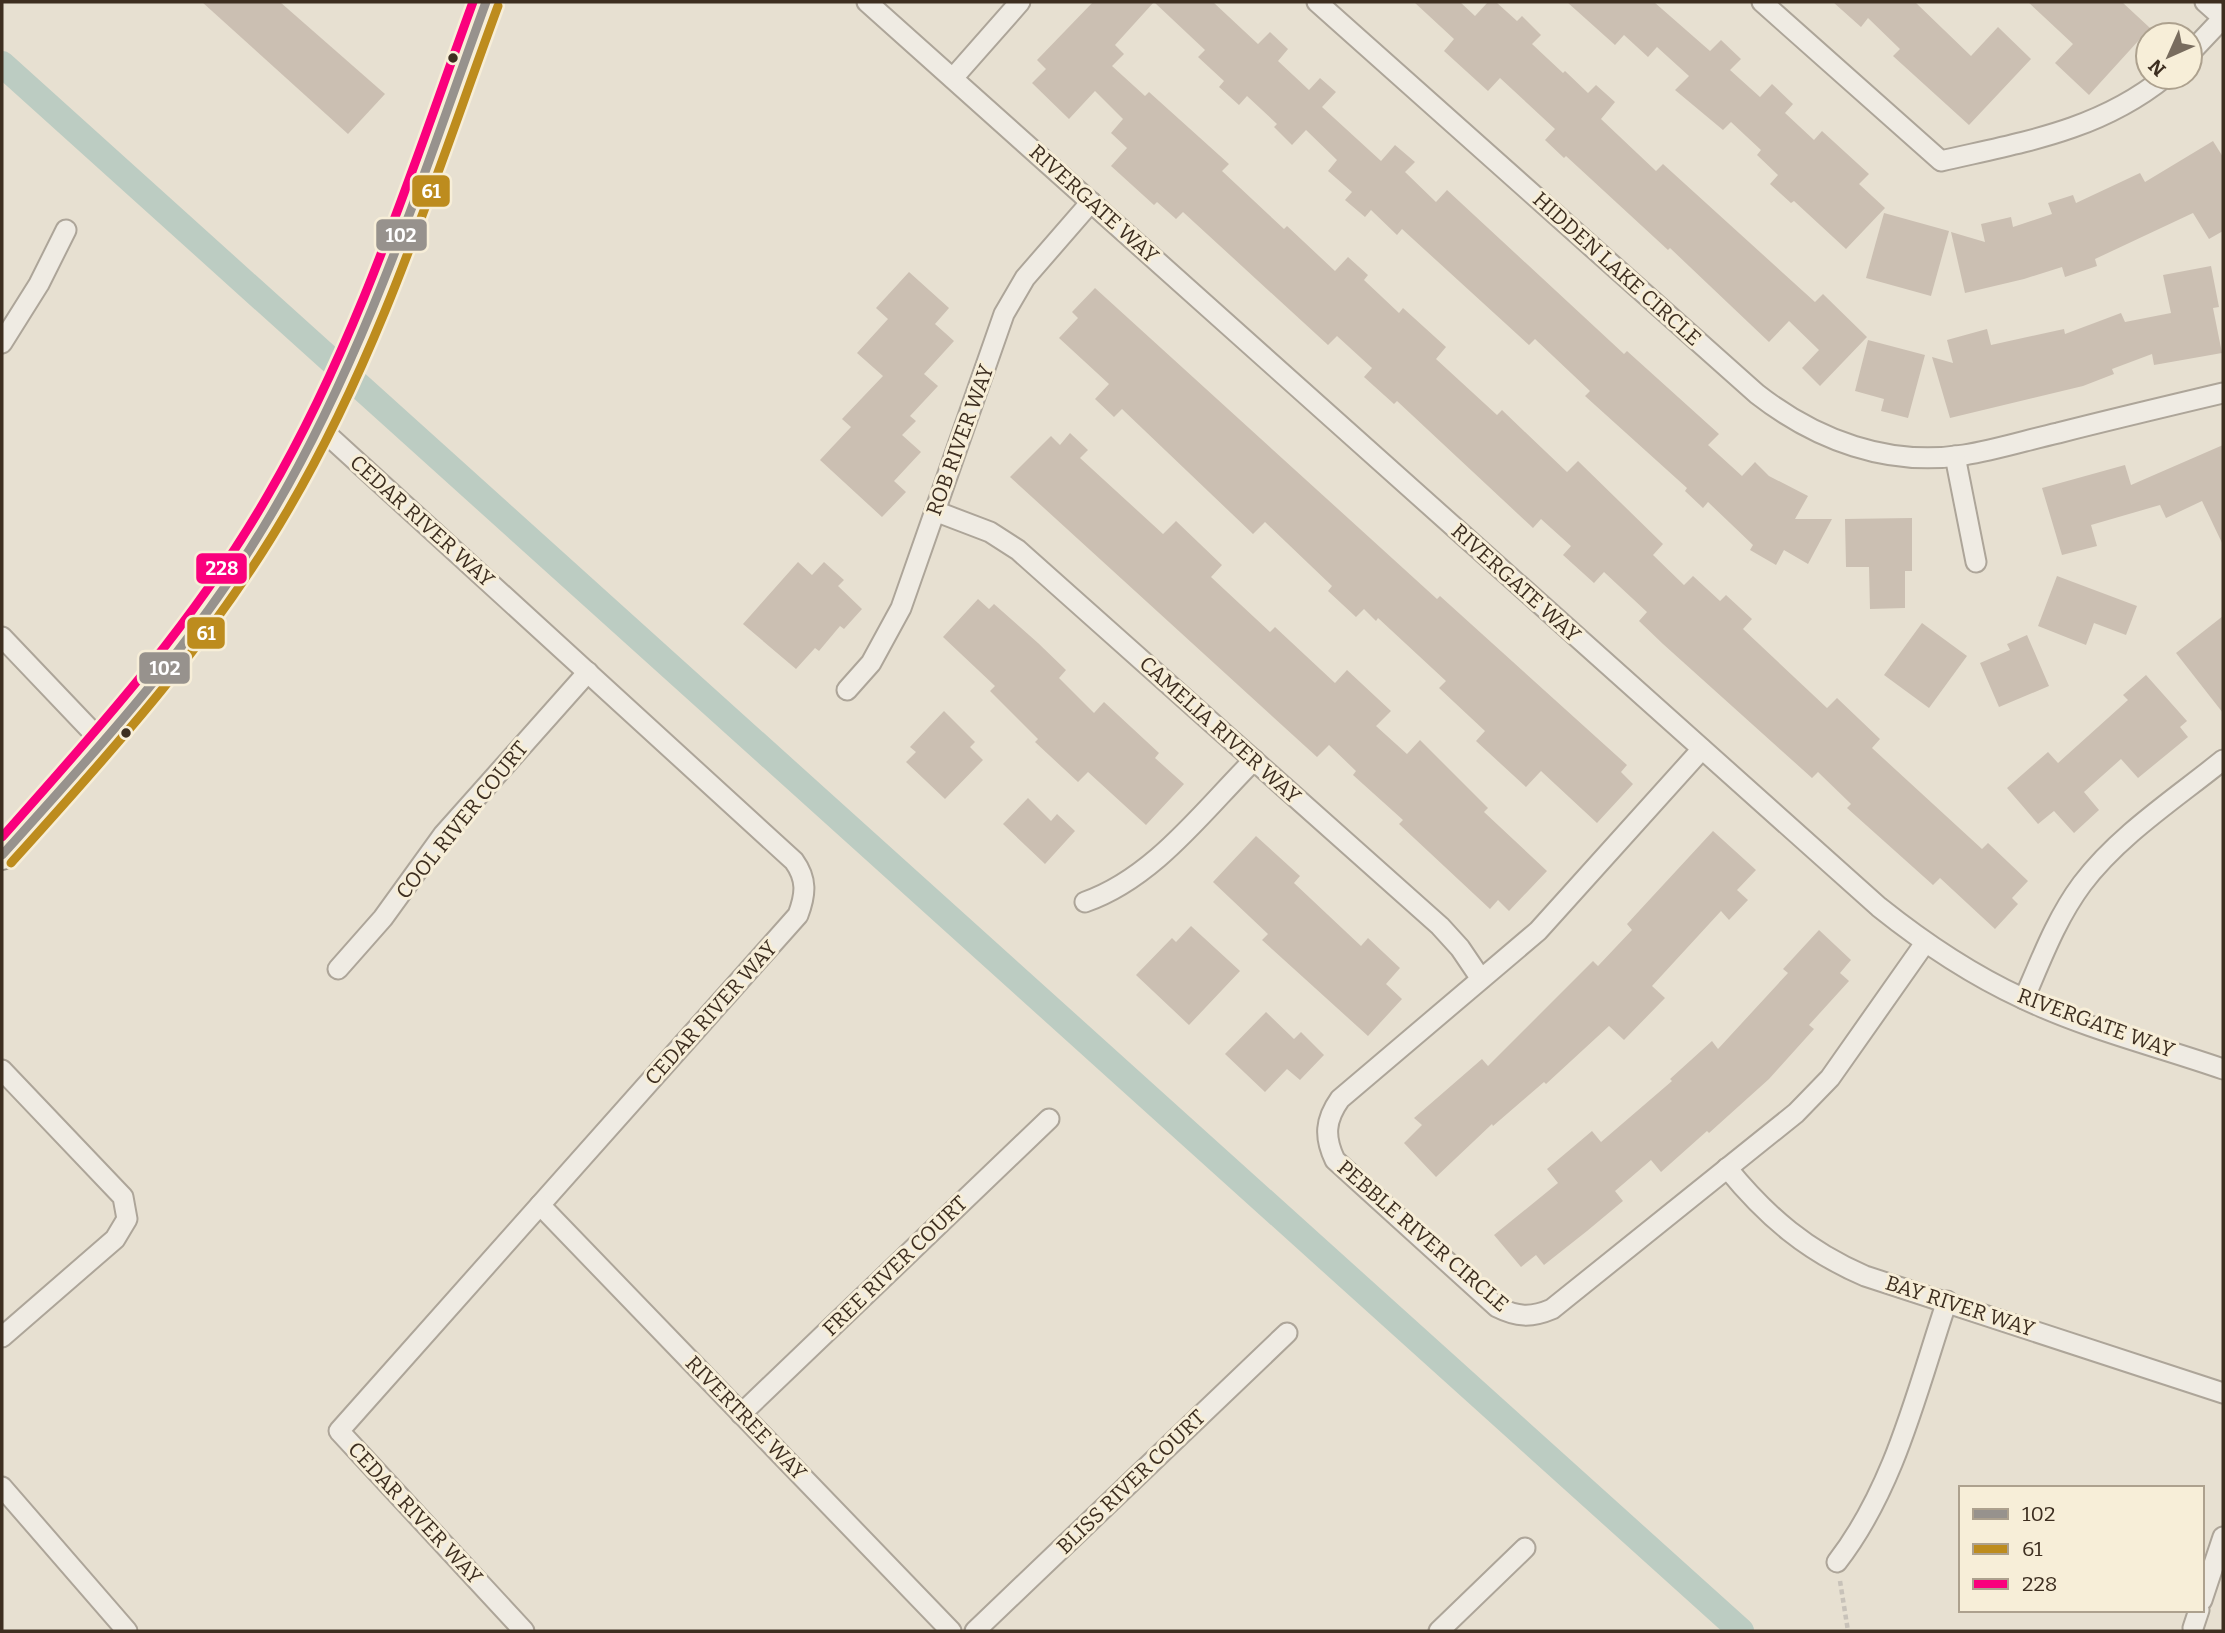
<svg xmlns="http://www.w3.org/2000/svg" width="2225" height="1633" font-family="Bitter,serif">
<rect width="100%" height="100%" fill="#e7e0d1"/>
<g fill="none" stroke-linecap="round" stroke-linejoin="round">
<path stroke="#bcccc2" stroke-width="26" d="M2,64L1741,1631"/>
</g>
<g fill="#cbbfb2">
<path d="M202,2H280L385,94L348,134Z"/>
<path d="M1093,2H1213L1258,44L1270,32L1288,49L1278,61L1309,90L1320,78L1336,92L1322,107L1381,161L1395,145L1415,162L1405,172L1436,202L1447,190L1624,354L1627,351L1719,434L1708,445L1742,476L1755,462L1769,476L1808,496L1795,519H1832L1808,564L1784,550L1776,565L1750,550L1753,545L1708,502L1703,508L1685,491L1687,488L1585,396L1590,391L1535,339L1529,345L1402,229L1397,235L1371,210L1365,217L1345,200L1352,192L1328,171L1337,160L1306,130L1292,145L1274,127L1277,124L1247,96L1239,105L1219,87L1224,81L1198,57L1205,50L1154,2L1115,45L1124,54L1112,66L1145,96L1149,92L1229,164L1222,171L1284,229L1287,226L1335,271L1348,257L1368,275L1364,280L1399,313L1403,308L1446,347L1436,359L1497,415L1502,410L1567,472L1578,461L1663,544L1653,555L1684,585L1693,576L1720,601L1726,595L1752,619L1743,629L1827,708L1837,698L1880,739L1872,748L1982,849L1988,843L2028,881L2012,898L2018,904L1995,929L1940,878L1933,885L1847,808L1851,804L1818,772L1812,778L1663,644L1639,621L1647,612L1604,572L1594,583L1563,555L1571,546L1541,519L1533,528L1397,401L1394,404L1364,377L1372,368L1337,336L1328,345L1183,212L1176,219L1157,202L1154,205L1111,166L1127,148L1111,133L1123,119L1095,91L1069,119L1032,83L1046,69L1037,60Z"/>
<path d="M1414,2H1460L1475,16L1488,2H1496L1517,21L1522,16L1541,35L1532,44L1563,73L1565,71L1588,93L1596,85L1615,102L1601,119L1656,171L1663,164L1815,302L1823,294L1867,337L1820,386L1802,368L1819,350L1789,321L1769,342L1670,248L1668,250L1566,156L1564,158L1545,140L1555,129L1500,78L1488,91L1444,51L1454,39Z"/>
<path d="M1567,2H1654L1710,51L1721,40L1741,59L1730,70L1760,97L1772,84L1793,104L1785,113L1814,140L1822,131L1869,174L1859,184L1885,208L1846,249L1794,201L1791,203L1770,184L1778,175L1757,155L1761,150L1731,122L1723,130L1675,90L1689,76L1657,47L1648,57L1624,35L1615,45Z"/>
<path d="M1833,2H1915L1971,56L1998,27L2031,59L1969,125L1893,56L1900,49L1868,18L1861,27Z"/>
<path d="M2028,2H2122L2150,28L2089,95L2055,63L2073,44Z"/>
<path d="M2213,141L2223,157V231L2209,239L2193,213L2095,259L2097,266L2065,277L2062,267L2024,279L1965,293L1951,232L1985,242L1981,224L2011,217L2013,227L2052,214L2048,203L2073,195L2076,203L2140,173L2145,182Z"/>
<path d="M1884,213L1949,231L1931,296L1866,278Z"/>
<path d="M2211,266L2219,307L2213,308L2222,353L2154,365L2152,354L2112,369L2114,374L2083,386L1950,418L1932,357L1953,363L1947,340L1987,329L1991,345L2064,329L2065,334L2121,313L2125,322L2171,313L2163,275Z"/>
<path d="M909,272L949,308L935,324L954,341L924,374L938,386L910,416L916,421L902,435L921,452L894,481L906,492L882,517L820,460L851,427L842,419L883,376L857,353L888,319L876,308Z"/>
<path d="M1095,288L1437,599L1440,596L1627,765L1621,772L1633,784L1597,823L1541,771L1526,787L1476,741L1485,731L1439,688L1446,681L1378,618L1376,621L1364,609L1356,617L1328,591L1332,586L1265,522L1253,534L1122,409L1114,417L1095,399L1109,384L1059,338L1078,318L1072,312Z"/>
<path d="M1868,340L1925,355L1908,418L1881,411L1884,399L1855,391Z"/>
<path d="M1070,433L1088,450L1080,458L1163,534L1176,521L1222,565L1211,577L1270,632L1275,627L1335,683L1347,670L1391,711L1376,726L1407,754L1420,740L1488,808L1484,812L1547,871L1509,911L1498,900L1490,909L1399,824L1403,820L1353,775L1356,771L1329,745L1317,757L1010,477L1051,436L1060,445Z"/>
<path d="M2223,445V545L2202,501L2166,518L2160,505L2091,525L2097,546L2062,555L2042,488L2125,465L2131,485Z"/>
<path d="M1912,518V571H1905V608L1870,609L1869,567H1846L1845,519Z"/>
<path d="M798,562L812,575L824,562L844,580L838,586L862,609L844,629L840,626L819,651L815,648L796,669L743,624Z"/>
<path d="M2057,576L2137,606L2126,635L2094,623L2086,645L2038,626Z"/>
<path d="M978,599L989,609L994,604L1038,643L1066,670L1059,678L1094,713L1104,702L1159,753L1155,758L1184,784L1146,825L1088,772L1078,782L1035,742L1038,739L990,691L995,686L943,637Z"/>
<path d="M2223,616V713L2176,653Z"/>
<path d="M1922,623L1967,656L1929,708L1884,675Z"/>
<path d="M2027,635L2049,686L1999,707L1980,663L2010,650L2007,644Z"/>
<path d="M2146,675L2187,721L2180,727L2188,737L2138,778L2121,759L2084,792L2099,810L2074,833L2054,811L2038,824L2007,788L2048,752L2058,763L2128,700L2123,695Z"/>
<path d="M944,711L975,742L970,747L983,760L945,799L906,762L916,752L910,747Z"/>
<path d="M1028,798L1051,821L1057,814L1075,831L1045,864L1003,824Z"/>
<path d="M1713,831L1756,870L1737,890L1748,900L1729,920L1721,911L1652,986L1665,998L1624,1040L1609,1026L1546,1084L1544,1082L1493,1126L1492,1124L1436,1177L1404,1143L1422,1125L1414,1118L1482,1059L1488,1066L1593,961L1598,966L1632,930L1627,924Z"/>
<path d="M1256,836L1300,876L1294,883L1361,946L1368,938L1400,968L1386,984L1402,999L1368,1036L1262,940L1268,934L1213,882Z"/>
<path d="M1191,926L1240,971L1189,1025L1136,975L1172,938L1176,942Z"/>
<path d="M1819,930L1851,960L1840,973L1849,981L1809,1025L1814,1029L1769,1079L1709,1133L1707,1131L1661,1172L1651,1160L1615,1191L1623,1201L1587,1231L1544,1265L1536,1255L1521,1267L1494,1235L1558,1183L1547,1169L1592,1131L1601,1142L1672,1081L1670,1079L1712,1041L1718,1049L1788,973L1783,969Z"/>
<path d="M1266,1012L1294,1039L1301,1032L1324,1055L1300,1080L1287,1069L1265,1092L1225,1054Z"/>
</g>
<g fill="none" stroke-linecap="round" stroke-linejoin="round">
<defs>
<g id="street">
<path d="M867,2L1879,907C1924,943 1970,974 2022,998C2086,1029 2157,1046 2223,1069"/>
<path d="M1317,2L1757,394C1816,440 1888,467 1964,455C1996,450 2027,440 2058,433C2113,419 2168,406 2223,393"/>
<path d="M1762,2L1941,161C2023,142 2098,131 2165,77"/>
<path d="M2190,53L2223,18L2205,2"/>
<path d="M953,78L1020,2"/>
<path d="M2,343L39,284L66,230"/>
<path d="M319,427L794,861C807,879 806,894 798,915L339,1431L524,1631"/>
<path d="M1955,456L1976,562"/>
<path d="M935,511L990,532L1018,550L1440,926L1460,948L1481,979"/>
<path d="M2,637L102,742"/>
<path d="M847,690L871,663L901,608L1004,314L1025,278L1091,202"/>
<path d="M1702,749L1538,931L1340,1099C1325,1120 1324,1137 1335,1160L1497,1307C1517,1317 1531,1318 1552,1309L1796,1113L1830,1078L1925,943"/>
<path d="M1085,902C1154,878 1203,811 1254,760"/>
<path d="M338,969L383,918L443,835L588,672"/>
<path d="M2024,999C2041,960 2056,919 2082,884C2119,835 2176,798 2223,760"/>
<path d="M2,1070L123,1197L127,1219L115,1239L2,1337"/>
<path d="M1727,1168C1767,1217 1807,1251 1865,1276L2223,1393"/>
<path d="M540,1205L951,1631"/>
<path d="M741,1414L1049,1119"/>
<path d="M2,1487L127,1631"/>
<path d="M1837,1562C1895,1487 1917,1390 1947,1301"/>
<path d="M2202,1600L2223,1537"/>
<path d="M2193,1628L2199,1610"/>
<path d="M975,1631L1287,1333"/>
<path d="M1439,1631L1525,1548"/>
</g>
<path id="secondary" d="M2,855C73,775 150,697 211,608C258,540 301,468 336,393C394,267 438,132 486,2"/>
</defs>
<use href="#street" stroke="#ada599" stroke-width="23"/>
<use href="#secondary" stroke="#9c958a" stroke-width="32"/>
<path stroke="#c8c2b9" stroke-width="4.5" stroke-dasharray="5 3.5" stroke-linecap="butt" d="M1840,1581L1848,1631"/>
<use href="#street" stroke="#efebe3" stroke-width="19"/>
<use href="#secondary" stroke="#efebe3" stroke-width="28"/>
<defs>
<path id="bus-1" d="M2,855C96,751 190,649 263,528C363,364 421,181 486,2"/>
<path id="bus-2" d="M11,863C112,751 212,641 288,510C381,352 435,177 498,6"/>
<path id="bus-3" d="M2,837C99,728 195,622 268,495C358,341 412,169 473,2"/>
</defs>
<use href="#bus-1" stroke="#f7eed8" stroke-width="14"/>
<use href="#bus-2" stroke="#f7eed8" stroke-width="14"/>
<use href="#bus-3" stroke="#f7eed8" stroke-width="14"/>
<use href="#bus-1" stroke="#97928d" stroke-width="9"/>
<use href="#bus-2" stroke="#bd8c1e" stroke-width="9"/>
<use href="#bus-3" stroke="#fa007d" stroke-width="9"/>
</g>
<g fill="#3d2e20" stroke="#f7eed8" stroke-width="2.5">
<circle cx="453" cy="58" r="6"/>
<circle cx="126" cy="733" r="6"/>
</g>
<g text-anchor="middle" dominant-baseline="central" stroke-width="6" stroke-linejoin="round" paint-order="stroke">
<g font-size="21" fill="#3d2e20" stroke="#f7eed8">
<text transform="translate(1094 204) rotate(42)">RIVERGATE WAY</text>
<text transform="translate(1617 269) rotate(42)">HIDDEN LAKE CIRCLE</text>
<text transform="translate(960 440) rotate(-70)">ROB RIVER WAY</text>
<text transform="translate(422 521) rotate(42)">CEDAR RIVER WAY</text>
<text transform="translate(1516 583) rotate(42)">RIVERGATE WAY</text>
<text transform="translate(1220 730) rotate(42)">CAMELIA RIVER WAY</text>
<text transform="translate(462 820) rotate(-51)">COOL RIVER COURT</text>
<text transform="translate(711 1013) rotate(-48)">CEDAR RIVER WAY</text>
<text transform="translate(2096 1023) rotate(20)">RIVERGATE WAY</text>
<text transform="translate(1423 1236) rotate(41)">PEBBLE RIVER CIRCLE</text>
<text transform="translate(895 1266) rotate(-44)">FREE RIVER COURT</text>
<text transform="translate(1960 1306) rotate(18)">BAY RIVER WAY</text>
<text transform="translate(746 1418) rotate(46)">RIVERTREE WAY</text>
<text transform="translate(1131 1482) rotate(-44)">BLISS RIVER COURT</text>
<text transform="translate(415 1513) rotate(47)">CEDAR RIVER WAY</text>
</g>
</g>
<g stroke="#f7eed8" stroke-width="2.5">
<rect x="411" y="174" width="40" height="34" rx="7" fill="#bd8c1e"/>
<rect x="375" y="218" width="53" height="34" rx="7" fill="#97928d"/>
<rect x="195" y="552" width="53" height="33" rx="7" fill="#fa007d"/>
<rect x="186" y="616" width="40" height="34" rx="7" fill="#bd8c1e"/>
<rect x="138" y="651" width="53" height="34" rx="7" fill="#97928d"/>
</g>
<g font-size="19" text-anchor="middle" font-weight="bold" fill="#fff">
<text x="431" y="198">61</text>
<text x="401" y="242">102</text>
<text x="222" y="575">228</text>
<text x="206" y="640">61</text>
<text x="165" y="675">102</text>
</g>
<rect width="2225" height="1633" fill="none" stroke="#3d2e20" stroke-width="7"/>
<rect x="1959" y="1486" width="245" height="126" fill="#f7eed8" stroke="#ada18e" stroke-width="2"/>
<rect x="1973" y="1509" width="35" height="10" fill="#97928d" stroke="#ada18e" stroke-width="2"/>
<text x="2022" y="1521" font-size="21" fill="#3d2e20">102</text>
<rect x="1973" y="1544" width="35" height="10" fill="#bd8c1e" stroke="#ada18e" stroke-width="2"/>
<text x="2022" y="1556" font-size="21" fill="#3d2e20">61</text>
<rect x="1973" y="1579" width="35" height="10" fill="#fa007d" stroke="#ada18e" stroke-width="2"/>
<text x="2022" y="1591" font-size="21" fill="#3d2e20">228</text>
<g transform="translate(2169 56) rotate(225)"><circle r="33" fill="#f7eed8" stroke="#ada18e" stroke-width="2"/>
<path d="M0-5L12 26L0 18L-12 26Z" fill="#786c5e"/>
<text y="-10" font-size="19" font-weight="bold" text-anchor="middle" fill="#3d2e20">N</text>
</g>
</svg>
